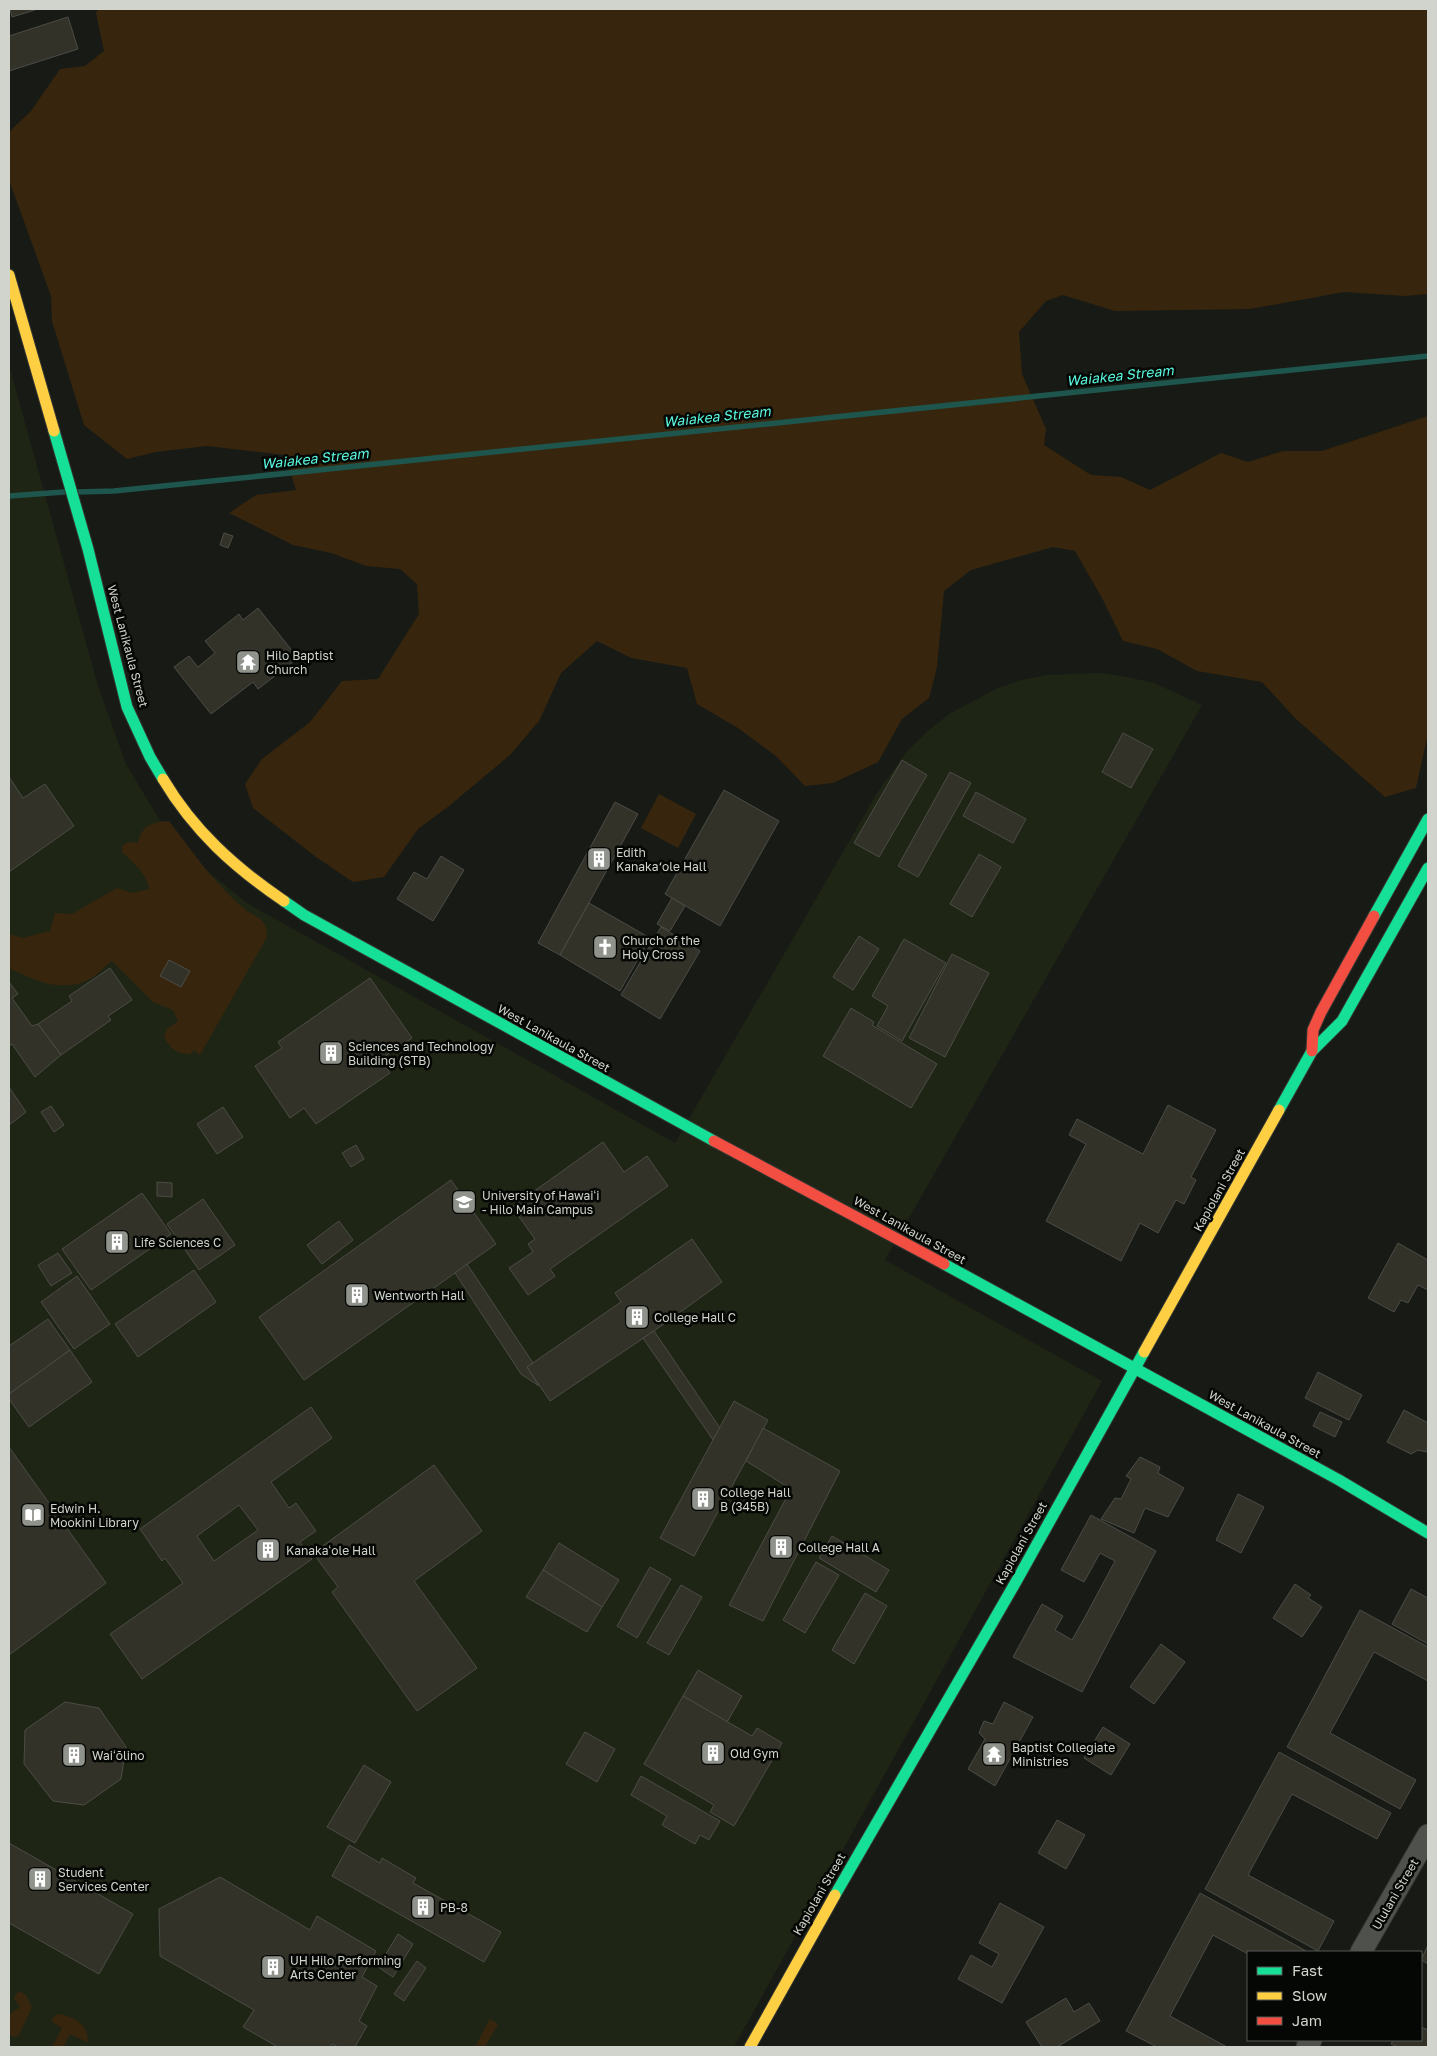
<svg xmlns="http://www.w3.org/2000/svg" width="1437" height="2056" font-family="'Golos Text',sans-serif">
<rect width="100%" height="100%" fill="#181a15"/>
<path fill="#1f2515" d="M9,365L98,686L126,764L159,819L201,866L247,903L675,1143L877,793L908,750L928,731L949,714L996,689L1021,680L1047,675L1101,673L1127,677L1154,683L1202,705L885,1260L1102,1381L734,2047H9Z"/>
<g fill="#37260d">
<path d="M98,9H1428V294L1405,296L1344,292L1250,309L1115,311L1063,295L1046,301L1019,332L1022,374L1046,429L1044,445L1091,475L1121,477L1150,490L1221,453L1248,462L1283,451H1322L1428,416V734L1416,788L1385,797L1296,719L1262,682L1197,671L1157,649L1123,641L1102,598L1075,551L1053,547L971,570L944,591L937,667L929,698L902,719L878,762L833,783L805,786L776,756L738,728L697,704L687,668L631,658L597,641L561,673L539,721L510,755L449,806L418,829L384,877L353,882L316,857L253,808L245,784L262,759L310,722L342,681L378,679L419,614L417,584L400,569L366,566L331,553L293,545L229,513L256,495L296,490L285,455L207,446L156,452L127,459L84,425L52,321L51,296L9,180V132L31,111L60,69L85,66L104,51L96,13Z"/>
<path d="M659,794L696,814L678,848L641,828Z"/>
<path d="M169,821C192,851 213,882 242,907C255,918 267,917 267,937L200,1055L194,1050L190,1054C175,1054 171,1048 164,1037L167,1029L178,1021L173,1010L153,1002L112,961C104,966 97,976 88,980C60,993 34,980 9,968V934L22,938L50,931L55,913L72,914L117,888L132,893L149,889C147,873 133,863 122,852V846L129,842L138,843C142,825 152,822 169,821Z"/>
<path d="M18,1991L26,1995L32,2007L19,2035L15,2037L9,2035V2015L20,2007L14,1998Z"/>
<path d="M57,2014C72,2015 91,2026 87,2042L70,2034L63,2047H52L62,2028L51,2021Z"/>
<path d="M490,2019L498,2024L485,2047H475Z"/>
</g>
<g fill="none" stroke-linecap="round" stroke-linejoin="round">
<g stroke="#1e564d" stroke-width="5.5">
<path d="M78,492L114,491L1428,356"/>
<path d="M9,496L64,492"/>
</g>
</g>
<g fill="#333229" stroke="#4c4c47" fill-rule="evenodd">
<path d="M10,9H35V10L12,17Z"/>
<path d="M68,17L78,49L9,71V36Z"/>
<path d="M224,533L233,536L228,548L220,545Z"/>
<path d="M258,608L298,658L258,689L253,682L211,714L174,667L189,656L198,667L215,653L205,641L239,614L243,620Z"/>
<path d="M1123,733L1153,749L1131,788L1102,772Z"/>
<path d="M902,760L927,775L879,857L854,843Z"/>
<path d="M950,772L971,783L918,877L898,866Z"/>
<path d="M9,777L23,798L45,784L74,826L9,872Z"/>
<path d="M724,790L779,821L720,926L665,894Z"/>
<path d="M976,792L1026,819L1013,843L963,816Z"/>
<path d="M615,802L638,814L560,955L538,943Z"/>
<path d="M979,854L1001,867L972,917L950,904Z"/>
<path d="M441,856L464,870L433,921L397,899L414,872L427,879Z"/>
<path d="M672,898L685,906L670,931L657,924Z"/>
<path d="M589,903L650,938L620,991L560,955Z"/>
<path d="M661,927L700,951L660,1019L621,995Z"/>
<path d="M859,936L879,949L853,990L833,977Z"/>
<path d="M904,939L946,963L902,1041L877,1026L888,1006L872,996Z"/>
<path d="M952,954L989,973L945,1057L909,1038Z"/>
<path d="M169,960L190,971L181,987L160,976Z"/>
<path d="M110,968L132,1000L108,1016L111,1020L61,1055L38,1024L72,1001L69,996Z"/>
<path d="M370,978L412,1038L381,1059L390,1073L316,1124L304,1108L290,1118L255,1066L282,1048L278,1042Z"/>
<path d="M9,982L18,994L12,998L32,1026L38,1024L61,1055L35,1077L12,1044L9,1046Z"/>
<path d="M851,1008L874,1022L872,1025L937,1064L911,1108L823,1056Z"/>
<path d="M9,1087L26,1112L9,1125Z"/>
<path d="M1168,1105L1216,1130L1191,1177L1196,1180L1184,1204L1176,1200L1158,1233L1140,1223L1121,1261L1046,1221L1086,1144L1069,1135L1077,1119L1143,1154Z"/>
<path d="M51,1106L64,1125L54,1132L41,1112Z"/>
<path d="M223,1107L243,1137L217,1154L197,1124Z"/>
<path d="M603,1142L624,1172L647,1156L668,1186L550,1269L555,1276L528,1295L509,1268L533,1252L528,1244L535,1239L512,1207Z"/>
<path d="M356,1145L364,1159L351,1167L342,1153Z"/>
<path d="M451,1180L496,1244L304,1380L259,1317Z"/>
<path d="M157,1182L172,1183V1197L157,1196Z"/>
<path d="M142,1193L171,1234L91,1290L62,1249Z"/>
<path d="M203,1199L235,1245L199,1270L167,1224Z"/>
<path d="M339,1221L353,1240L322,1264L307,1245Z"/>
<path d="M692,1239L722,1282L654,1331L550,1401L527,1367L621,1302L615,1293Z"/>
<path d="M1398,1243L1428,1260V1290L1418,1285L1408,1303L1401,1300L1394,1312L1368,1298Z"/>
<path d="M58,1253L72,1273L51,1286L38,1265Z"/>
<path d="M467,1264L533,1363L527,1367L539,1386L521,1374L455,1273Z"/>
<path d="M194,1270L216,1302L138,1357L115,1324Z"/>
<path d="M77,1276L110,1324L74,1349L41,1302Z"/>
<path d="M48,1319L70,1350L9,1394V1346Z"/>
<path d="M654,1331L720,1428L713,1440L643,1338Z"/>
<path d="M70,1350L92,1382L29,1427L9,1399V1394Z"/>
<path d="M1318,1372L1362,1395L1349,1420L1305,1398Z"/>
<path d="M734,1401L768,1420L694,1556L660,1538Z"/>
<path d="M311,1407L332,1438L271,1482L289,1508L296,1503L316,1531L300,1542L312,1559L142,1679L110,1634L183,1583L165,1558L162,1561L140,1529ZM239,1505L258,1530L214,1561L197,1536Z"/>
<path d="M1404,1410L1428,1423L1427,1452L1418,1450L1411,1454L1387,1442Z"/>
<path d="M1320,1412L1342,1422L1335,1437L1313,1426Z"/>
<path d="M763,1428L840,1471L763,1621L729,1605L791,1489L746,1461Z"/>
<path d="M9,1447L106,1583L9,1655Z"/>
<path d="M1140,1457L1160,1467L1158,1473L1184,1488L1168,1517L1145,1508L1134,1533L1101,1519L1115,1498L1121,1499L1131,1479L1126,1476Z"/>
<path d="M434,1465L482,1531L414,1581L477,1668L417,1711L332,1592L338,1587L313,1553Z"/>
<path d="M1238,1494L1264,1507L1241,1553L1216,1540Z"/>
<path d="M1091,1515L1156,1551L1082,1692L1013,1657L1042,1604L1063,1616L1055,1630L1072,1640L1085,1617L1115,1561L1100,1553L1084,1582L1061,1570Z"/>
<path d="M832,1536L889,1570L876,1592L819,1558Z"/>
<path d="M559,1543L619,1580L602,1607L543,1570Z"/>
<path d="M816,1562L839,1575L805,1633L783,1620Z"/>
<path d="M650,1567L671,1579L637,1638L617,1626Z"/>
<path d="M543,1570L602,1607L587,1632L526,1597Z"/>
<path d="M1295,1584L1311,1595L1308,1598L1322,1607L1302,1637L1273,1618Z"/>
<path d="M681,1585L702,1597L669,1655L647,1643Z"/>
<path d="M1411,1589L1428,1598V1644L1392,1624Z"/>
<path d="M865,1593L887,1606L854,1664L832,1650Z"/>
<path d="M1360,1610L1428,1647V1681L1374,1652L1330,1733L1416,1780L1400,1809L1287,1747Z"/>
<path d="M1161,1644L1185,1662L1154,1704L1130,1687Z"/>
<path d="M698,1670L742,1696L727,1722L683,1696Z"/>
<path d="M683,1696L752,1736L757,1728L782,1743L734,1826L710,1812L714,1805L644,1764Z"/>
<path d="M65,1702L99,1708L126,1747L121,1779L84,1805L53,1801L24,1764L25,1730Z"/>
<path d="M1004,1702L1033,1717L995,1786L968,1769L985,1739L979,1733L984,1721L993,1724Z"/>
<path d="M1103,1727L1130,1744L1111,1775L1084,1758Z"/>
<path d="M585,1732L615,1749L597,1782L566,1764Z"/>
<path d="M1279,1752L1391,1813L1377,1839L1292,1794L1248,1875L1334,1921L1318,1951L1205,1889Z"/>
<path d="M364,1765L391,1782L355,1843L327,1827Z"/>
<path d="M641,1776L720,1821L709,1840L700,1835L695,1844L662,1825L667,1816L631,1795Z"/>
<path d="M1057,1820L1085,1835L1066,1869L1038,1853Z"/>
<path d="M9,1843L133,1914L99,1974L9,1923Z"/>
<path d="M349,1845L380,1863L382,1858L416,1878L413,1883L501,1932L484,1962L332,1876Z"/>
<path d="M220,1877L310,1930L317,1916L376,1951L362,1977L377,1986L359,2021L367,2026L355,2047H338L332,2044L330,2047H278L243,2027L254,2010L160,1956L159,1909Z"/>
<path d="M1200,1893L1308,1952L1248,1954L1213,1935L1170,2016L1227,2047H1157L1126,2031Z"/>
<path d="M1000,1903L1044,1927L1002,2003L958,1979L971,1955L992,1967L999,1954L979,1943Z"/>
<path d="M398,1934L413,1944L393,1977L378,1967Z"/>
<path d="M1428,1945V1964L1421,1960Z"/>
<path d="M417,1961L426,1968L404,2001L394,1994Z"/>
<path d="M1066,1998L1074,2012L1089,2003L1100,2021L1057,2047H1042L1026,2022Z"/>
<path d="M1421,2027L1428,2030V2047H1398L1391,2044L1393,2040H1421Z"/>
</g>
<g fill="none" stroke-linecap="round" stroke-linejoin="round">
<defs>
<g id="street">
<path d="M1361,1952L1428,1835"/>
<path d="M1307,2047L1311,2040"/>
</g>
<g id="fast">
<path d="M54,431L88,549L127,707L150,757L163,779"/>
<path d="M284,901L304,915L714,1141"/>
<path d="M1374,916L1428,819"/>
<path d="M1279,1110L1312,1051L1342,1021L1428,868"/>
<path d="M944,1264L1339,1480L1428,1533"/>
<path d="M835,1895L1017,1580L1144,1352"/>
</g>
<g id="slow">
<path d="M9,275L54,431"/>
<path d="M163,779C194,831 234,867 284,901"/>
<path d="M1144,1352L1279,1110"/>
<path d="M750,2047L835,1895"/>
</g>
<g id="jam">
<path d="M1312,1051L1313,1030L1321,1012L1374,916"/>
<path d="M714,1141L944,1264"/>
</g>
</defs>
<use href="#street" stroke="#343632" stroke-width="23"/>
<use href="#fast" stroke="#343632" stroke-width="13"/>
<use href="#slow" stroke="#343632" stroke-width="13"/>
<use href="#jam" stroke="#343632" stroke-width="13"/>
<use href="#street" stroke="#4f514d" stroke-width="21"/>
<use href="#fast" stroke="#16e098" stroke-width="11"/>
<use href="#slow" stroke="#ffcf43" stroke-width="11"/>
<use href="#jam" stroke="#f24e42" stroke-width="11"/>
</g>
<defs>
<symbol id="temple-square" viewBox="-11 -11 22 22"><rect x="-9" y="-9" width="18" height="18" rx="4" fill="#90938c" stroke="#050704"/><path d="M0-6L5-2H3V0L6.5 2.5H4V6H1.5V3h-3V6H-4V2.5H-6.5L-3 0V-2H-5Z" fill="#fff"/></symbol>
<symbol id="building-square" viewBox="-11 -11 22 22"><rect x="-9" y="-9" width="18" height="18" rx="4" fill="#90938c" stroke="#050704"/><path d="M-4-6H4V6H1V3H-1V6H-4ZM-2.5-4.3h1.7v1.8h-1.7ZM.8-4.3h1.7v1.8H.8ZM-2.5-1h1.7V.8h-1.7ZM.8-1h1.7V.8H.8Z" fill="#fff"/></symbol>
<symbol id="church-square" viewBox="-11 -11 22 22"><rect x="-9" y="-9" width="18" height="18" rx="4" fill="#90938c" stroke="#050704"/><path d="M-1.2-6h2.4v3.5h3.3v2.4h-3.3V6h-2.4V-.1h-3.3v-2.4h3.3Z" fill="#fff"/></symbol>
<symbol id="university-square" viewBox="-11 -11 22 22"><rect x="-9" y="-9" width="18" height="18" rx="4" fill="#90938c" stroke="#050704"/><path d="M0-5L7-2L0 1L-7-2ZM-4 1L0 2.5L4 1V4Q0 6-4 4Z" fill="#fff"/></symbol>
<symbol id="library-square" viewBox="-11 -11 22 22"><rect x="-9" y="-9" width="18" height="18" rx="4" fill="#90938c" stroke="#050704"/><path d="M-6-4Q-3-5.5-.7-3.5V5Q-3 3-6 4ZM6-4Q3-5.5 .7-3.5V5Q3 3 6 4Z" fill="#fff"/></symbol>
</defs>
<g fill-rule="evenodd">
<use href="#temple-square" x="234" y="648" width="28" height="28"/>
<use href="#building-square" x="585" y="845" width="28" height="28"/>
<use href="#church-square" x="591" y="933" width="28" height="28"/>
<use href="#building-square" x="317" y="1039" width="28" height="28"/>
<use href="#university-square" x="450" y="1188" width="28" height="28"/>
<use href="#building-square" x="103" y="1228" width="28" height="28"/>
<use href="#building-square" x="343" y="1281" width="28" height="28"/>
<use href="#building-square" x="623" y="1303" width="28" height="28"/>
<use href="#building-square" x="689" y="1485" width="28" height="28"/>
<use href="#library-square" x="19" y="1501" width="28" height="28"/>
<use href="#building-square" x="767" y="1533" width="28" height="28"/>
<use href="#building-square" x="254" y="1536" width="28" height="28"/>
<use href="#building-square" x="699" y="1739" width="28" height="28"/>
<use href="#temple-square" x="980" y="1740" width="28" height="28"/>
<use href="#building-square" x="60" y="1741" width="28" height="28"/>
<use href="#building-square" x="26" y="1865" width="28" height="28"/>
<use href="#building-square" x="409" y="1893" width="28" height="28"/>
<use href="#building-square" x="259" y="1953" width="28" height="28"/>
</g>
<g text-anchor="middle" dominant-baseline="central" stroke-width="5" stroke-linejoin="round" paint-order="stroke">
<g font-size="12" fill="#d1d4cc" stroke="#050704">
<text transform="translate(128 646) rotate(75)">West Lanikaula Street</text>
<text transform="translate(554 1038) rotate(29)">West Lanikaula Street</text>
<text transform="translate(1219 1190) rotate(-61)">Kapiolani Street</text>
<text transform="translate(910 1230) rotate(29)">West Lanikaula Street</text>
<text transform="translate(1265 1424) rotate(29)">West Lanikaula Street</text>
<text transform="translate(1021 1543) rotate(-61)">Kapiolani Street</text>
<text transform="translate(819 1894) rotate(-60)">Kapiolani Street</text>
<text transform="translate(1395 1894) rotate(-60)">Ululani Street</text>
</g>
<g font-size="12" fill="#d1d4cc" stroke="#050704" text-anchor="start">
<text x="266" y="655">Hilo Baptist<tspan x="266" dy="14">Church</tspan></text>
<text x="616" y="852">Edith<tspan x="616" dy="14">Kanaka‘ole Hall</tspan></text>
<text x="622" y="940">Church of the<tspan x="622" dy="14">Holy Cross</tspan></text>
<text x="348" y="1046">Sciences and Technology<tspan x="348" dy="14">Building (STB)</tspan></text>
<text x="482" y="1195">University of Hawaiʻi<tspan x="482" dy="14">- Hilo Main Campus</tspan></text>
<text x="134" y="1242">Life Sciences C</text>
<text x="374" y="1295">Wentworth Hall</text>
<text x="654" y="1317">College Hall C</text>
<text x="720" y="1492">College Hall<tspan x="720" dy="14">B (345B)</tspan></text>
<text x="50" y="1508">Edwin H.<tspan x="50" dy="14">Mookini Library</tspan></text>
<text x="798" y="1547">College Hall A</text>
<text x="286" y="1550">Kanakaʻole Hall</text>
<text x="1012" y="1747">Baptist Collegiate<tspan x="1012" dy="14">Ministries</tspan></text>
<text x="730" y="1753">Old Gym</text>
<text x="92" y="1755">Waiʻōlino</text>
<text x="58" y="1872">Student<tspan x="58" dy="14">Services Center</tspan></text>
<text x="440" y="1907">PB-8</text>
<text x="290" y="1960">UH Hilo Performing<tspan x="290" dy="14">Arts Center</tspan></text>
</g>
<g font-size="14" font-style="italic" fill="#58f7de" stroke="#050704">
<text transform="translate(1120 375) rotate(-6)">Waiakea Stream</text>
<text transform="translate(717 416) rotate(-6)">Waiakea Stream</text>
<text transform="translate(315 458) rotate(-6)">Waiakea Stream</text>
</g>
</g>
<rect width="1437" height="2056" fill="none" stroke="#d1d4cc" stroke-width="20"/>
<rect x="1247" y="1951" width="175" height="90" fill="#050704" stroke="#575954"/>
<rect x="1257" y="1967" width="25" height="8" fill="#16e098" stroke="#575954"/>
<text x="1292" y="1976" font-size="15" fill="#d1d4cc">Fast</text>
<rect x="1257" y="1992" width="25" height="8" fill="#ffcf43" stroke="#575954"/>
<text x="1292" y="2001" font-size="15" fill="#d1d4cc">Slow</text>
<rect x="1257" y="2017" width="25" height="8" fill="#f24e42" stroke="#575954"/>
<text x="1292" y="2026" font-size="15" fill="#d1d4cc">Jam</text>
</svg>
